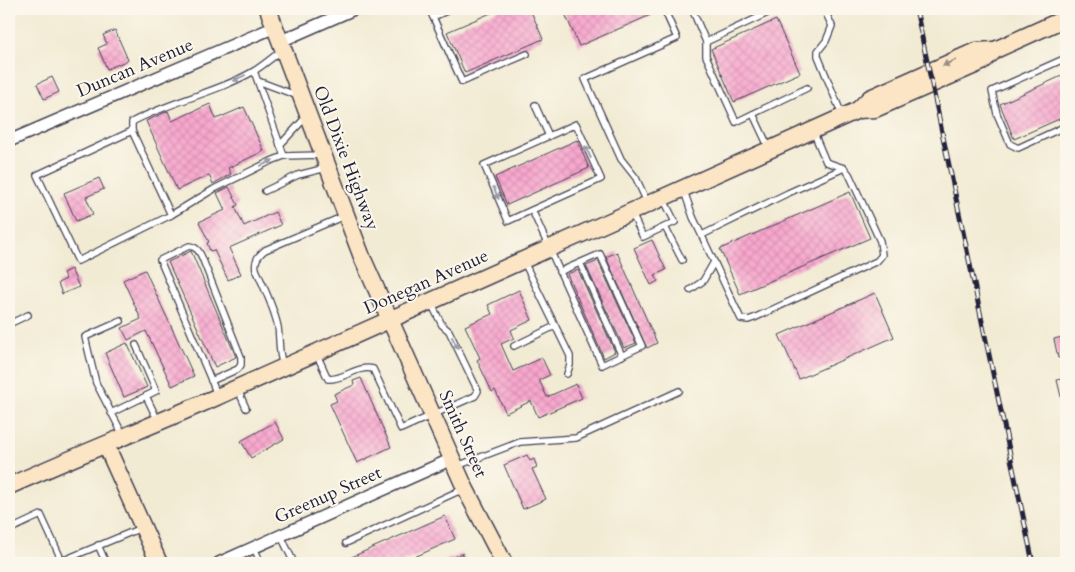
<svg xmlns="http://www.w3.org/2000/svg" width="1075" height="572" font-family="Cardo,serif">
<defs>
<pattern id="building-cross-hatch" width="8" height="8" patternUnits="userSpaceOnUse" patternTransform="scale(1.25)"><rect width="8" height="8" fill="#f8a7cd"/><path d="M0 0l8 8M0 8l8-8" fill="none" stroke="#d48fb1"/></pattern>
</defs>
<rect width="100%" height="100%" fill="#fbf7ec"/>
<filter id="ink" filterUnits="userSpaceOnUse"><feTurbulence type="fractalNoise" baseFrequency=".02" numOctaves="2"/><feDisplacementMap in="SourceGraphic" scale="10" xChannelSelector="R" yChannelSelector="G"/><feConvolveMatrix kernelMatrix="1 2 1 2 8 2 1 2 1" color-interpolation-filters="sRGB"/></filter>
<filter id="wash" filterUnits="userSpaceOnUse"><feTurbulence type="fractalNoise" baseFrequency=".0096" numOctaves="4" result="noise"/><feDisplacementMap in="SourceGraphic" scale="20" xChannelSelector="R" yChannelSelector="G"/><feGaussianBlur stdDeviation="1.12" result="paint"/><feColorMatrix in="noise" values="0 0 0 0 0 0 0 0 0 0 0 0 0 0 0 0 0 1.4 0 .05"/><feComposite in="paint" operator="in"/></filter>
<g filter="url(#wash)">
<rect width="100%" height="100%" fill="#f2ebd4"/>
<g id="blocks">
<g fill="url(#building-cross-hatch)">
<path d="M500,9H530L543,39L465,73L447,32Z"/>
<path d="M563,9H659L660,11L579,46Z"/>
<path d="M776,20L800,73L734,102L711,49Z"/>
<path d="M115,30L128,60L107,69L98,48L107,44L103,35Z"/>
<path d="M1066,74V116L1014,139L1000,104Z"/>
<path d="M52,77L59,92L44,99L37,84Z"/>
<path d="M210,104L216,119L244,107L264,151L228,168L231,174L213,184L209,175L177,190L146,121L168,111L172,121Z"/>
<path d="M577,140L589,168L507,205L495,177Z"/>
<path d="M99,178L104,189L86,197L93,214L76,221L64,193Z"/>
<path d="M229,187L238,205L235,207L244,226L275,212L281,225L229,248L241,274L228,280L214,250L210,251L207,243L209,242L199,222L225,210L217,193Z"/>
<path d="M850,192L870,238L740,294L720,249Z"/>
<path d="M652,240L666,270L655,275L658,281L651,285L634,248Z"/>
<path d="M191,251L236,357L215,367L168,262Z"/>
<path d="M617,252L657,343L647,348L606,257Z"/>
<path d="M598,261L636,343L624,348L586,266Z"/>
<path d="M71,269L79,287L62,294L58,283L66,279L63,273Z"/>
<path d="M145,270L194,376L172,386L146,331L128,340L122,328L141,319L123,280Z"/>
<path d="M578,270L615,352L604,358L567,274Z"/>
<path d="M519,290L532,320L511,330L514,338L501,344L513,371L542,358L550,375L539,380L547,397L576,384L582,398L538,417L531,401L506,413L495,390L492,392L477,360L480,358L465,326L492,314L488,305Z"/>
<path d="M875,293L894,337L799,379L779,335Z"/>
<path d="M1066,336V356L1058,358L1054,339Z"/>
<path d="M127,343L147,387L124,397L105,353Z"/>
<path d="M361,378L391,447L357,463L330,404L337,401L334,394L354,385L353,381Z"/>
<path d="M1066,378V404L1063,405L1057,380Z"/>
<path d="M275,422L284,439L251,458L241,441Z"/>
<path d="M527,455L530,461L534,459L537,467L532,469L546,499L523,509L504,465Z"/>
<path d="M445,516L455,539L401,563H338Z"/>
<path d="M462,553L467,563H440L458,555Z"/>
</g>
</g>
</g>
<g filter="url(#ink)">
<use href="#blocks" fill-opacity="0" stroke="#414052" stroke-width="1"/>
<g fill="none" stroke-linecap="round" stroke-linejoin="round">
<defs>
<g id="lane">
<path d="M429,9L433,17L451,9"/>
<path d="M692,9L706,42L772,11"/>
<path d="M824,9L832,26L826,41L818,51V56L842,115"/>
<path d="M433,17L462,82L527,54"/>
<path d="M706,42V56L736,122L807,88"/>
<path d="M282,50C273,57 264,65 254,71C216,93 171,101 132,122V131L171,215L214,189L271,161L284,156L321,155"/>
<path d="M1066,58L992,91L997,114L1010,144L1018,148L1066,126"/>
<path d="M254,71L284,156"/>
<path d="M258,81L298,96"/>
<path d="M535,105L549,136"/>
<path d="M753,114L769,148"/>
<path d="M132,131L37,175L78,261L171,215"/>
<path d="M280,145L306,117"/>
<path d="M265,191L298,175L326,168"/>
<path d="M684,191L693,217L741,319L748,320L754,318L877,261L882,255L880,241L849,174L844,168L826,162L813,131"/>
<path d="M647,202L636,178L621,159L585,79L677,38L664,9"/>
<path d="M532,210L601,179L576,124L484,165L508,221L532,210L602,365L642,346L600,254L559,272"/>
<path d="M632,214L643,237L675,222L664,200"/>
<path d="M665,227L682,260"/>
<path d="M702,235L788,193L844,168"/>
<path d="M524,262L570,356V365L567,374"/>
<path d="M580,263L622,356"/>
<path d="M690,290L703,281L714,262"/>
<path d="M121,321L85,337L96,383L123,435"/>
<path d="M9,324L28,315"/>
<path d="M136,345L156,391L146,396"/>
<path d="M514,346L555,326"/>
<path d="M317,355L328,379C344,380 357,365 373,369L401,429L475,396L478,391L449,331L442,325L431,303"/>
<path d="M283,365C278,352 280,341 278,327C274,307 264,288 256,269C254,260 259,255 265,250L344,216"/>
<path d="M211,381L238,369L241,365V357L203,260C200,253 198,247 189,246L160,260L214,387L217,395"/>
<path d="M238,390L246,408"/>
<path d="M111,413L146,396L158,421"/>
<path d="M457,466L520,442L576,438L679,391"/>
<path d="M9,530L41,515L62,561"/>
<path d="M281,536L294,563"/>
<path d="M346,543L463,489"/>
<path d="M98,545L106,563"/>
<path d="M254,548L261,563"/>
<path d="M57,563L141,528"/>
</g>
<g id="street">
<path d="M281,41L354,9"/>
<path d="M9,141L275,27"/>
<path d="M219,563L452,459"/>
</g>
<g id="secondary">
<path d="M268,9L362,257L465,488L504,563"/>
<path d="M858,110L870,98L976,51L995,50"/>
<path d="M106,445L159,563"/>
<path d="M9,486C78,455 149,427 219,396C432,302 645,205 858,110L875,109L982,62L995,50L1066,18"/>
</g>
</defs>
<use href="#lane" stroke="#414052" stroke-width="8"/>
<use href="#street" stroke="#414052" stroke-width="14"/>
<use href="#secondary" stroke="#414052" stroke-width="19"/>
<use href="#lane" stroke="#fff" stroke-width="5.5"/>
<use href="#street" stroke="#fff" stroke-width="11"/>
<use href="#secondary" stroke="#fce5c4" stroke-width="16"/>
<defs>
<path id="rail" d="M916,9L1033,563"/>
</defs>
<use href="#rail" stroke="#22223b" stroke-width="5"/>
<use href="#rail" stroke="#fbf7ec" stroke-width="3" stroke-dasharray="9" stroke-linecap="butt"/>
</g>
<defs><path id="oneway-solid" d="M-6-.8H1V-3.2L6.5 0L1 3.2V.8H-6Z" transform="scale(1.25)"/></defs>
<use fill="#9a8d86" href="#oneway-solid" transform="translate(949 63) rotate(156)"/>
<g fill="#9c9ca7">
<use href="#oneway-solid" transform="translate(239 78) rotate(155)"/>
<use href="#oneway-solid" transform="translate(588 152) rotate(-115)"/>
<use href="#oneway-solid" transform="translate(267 163) rotate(-25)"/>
<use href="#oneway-solid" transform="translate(496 193) rotate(67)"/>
<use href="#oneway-solid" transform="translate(455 343) rotate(63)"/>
</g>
</g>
<g text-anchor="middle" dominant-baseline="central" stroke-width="4" stroke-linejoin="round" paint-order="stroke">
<g font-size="18" fill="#22223b" stroke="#fbf7ec">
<text transform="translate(135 68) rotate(-23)">Duncan Avenue</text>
<text transform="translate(346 158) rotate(69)">Old Dixie Highway</text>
<text transform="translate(426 282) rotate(-24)">Donegan Avenue</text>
<text transform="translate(463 434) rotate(66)">Smith Street</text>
<text transform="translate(328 495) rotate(-24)">Greenup Street</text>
</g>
</g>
<rect width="1075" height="572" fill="none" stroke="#fbf7ec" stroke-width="30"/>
</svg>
